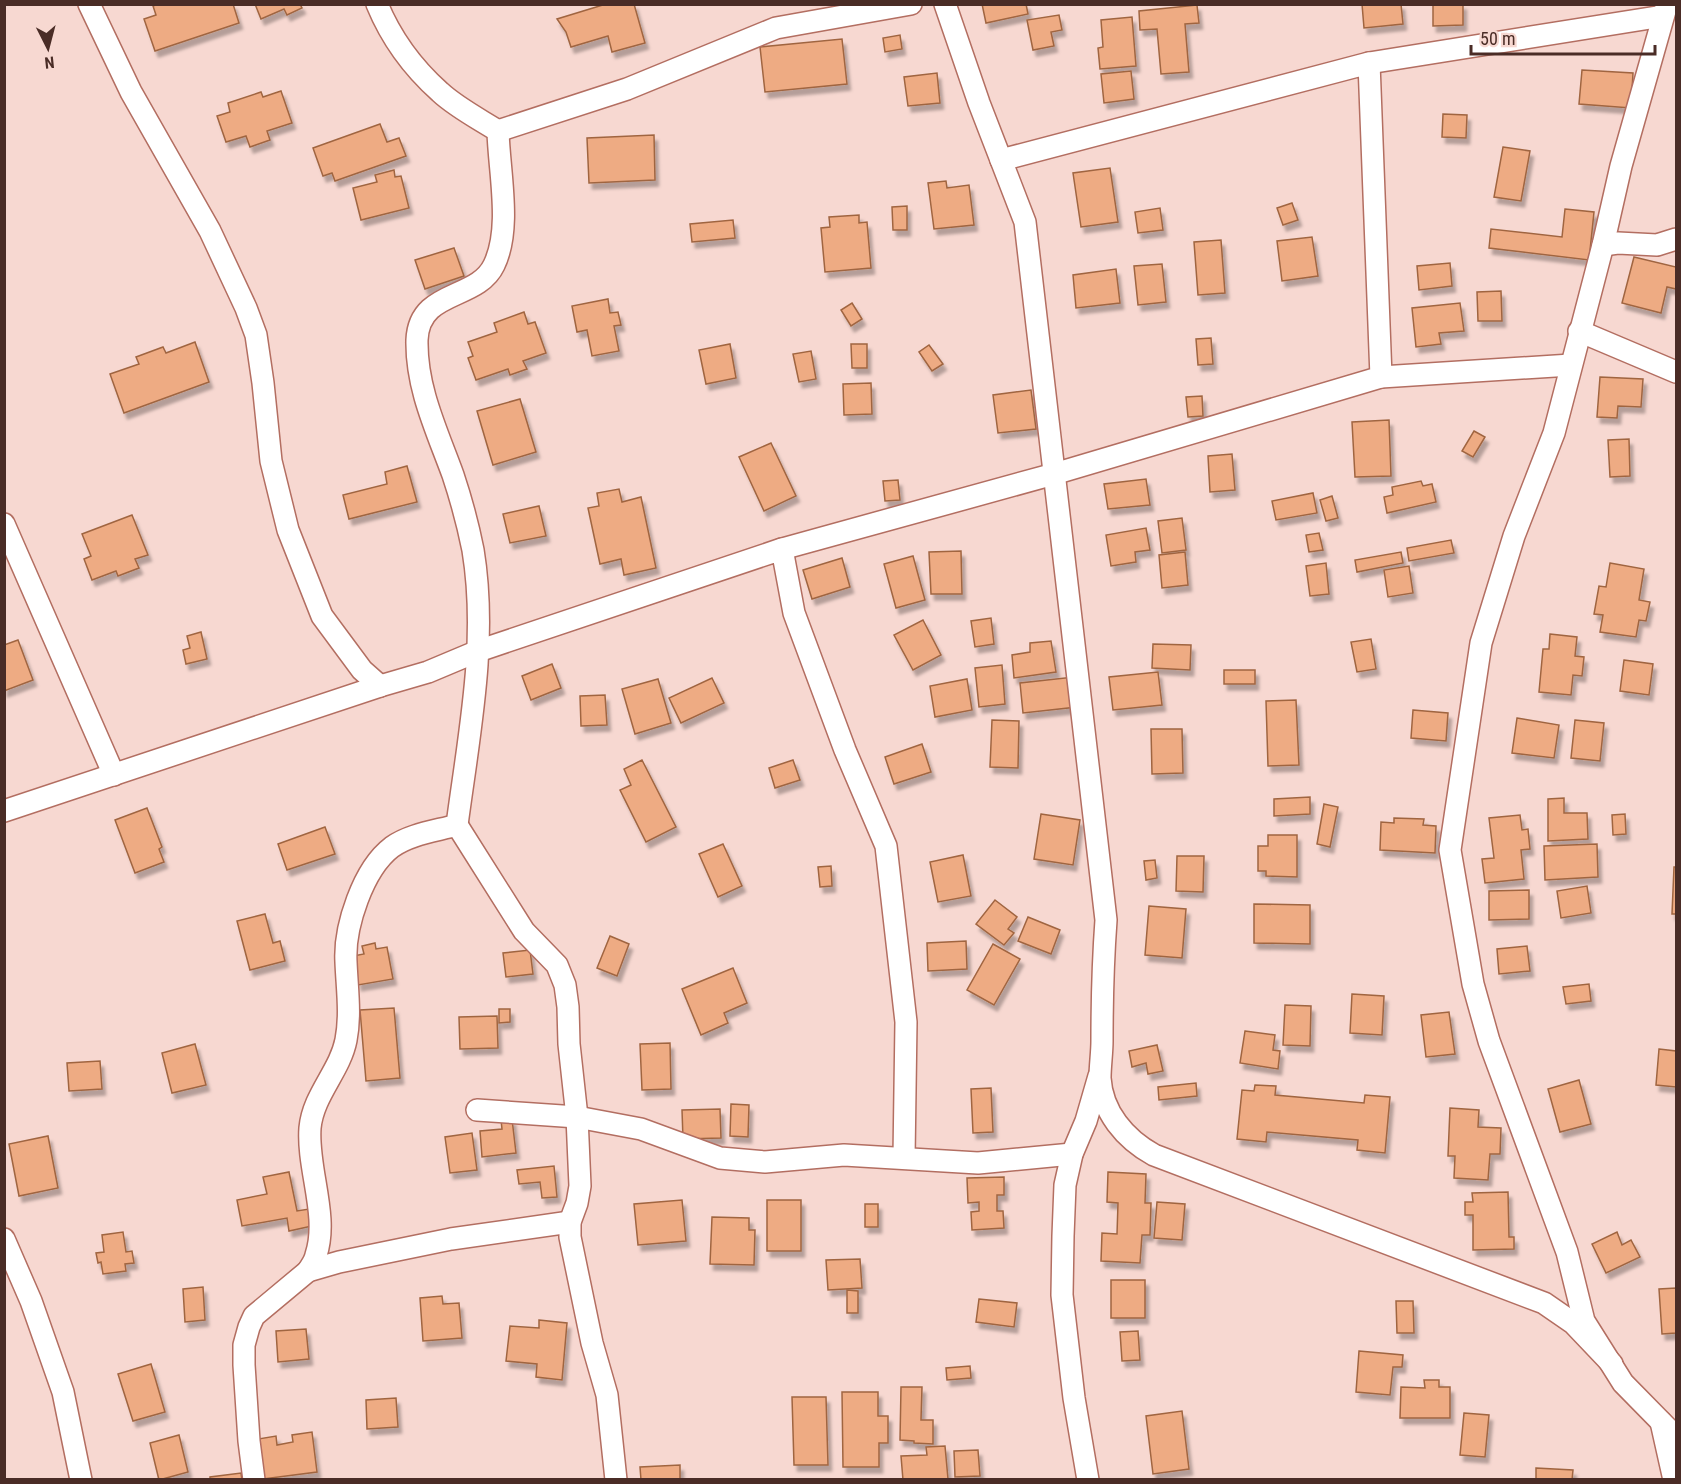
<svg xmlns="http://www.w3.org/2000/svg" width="1681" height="1484" font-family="'Roboto Condensed',sans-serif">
<defs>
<filter id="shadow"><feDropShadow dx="3.5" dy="6" stdDeviation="1.5" flood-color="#0004"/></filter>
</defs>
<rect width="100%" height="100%" fill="#f7d8d1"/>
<g fill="#eeab83" stroke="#a06541" stroke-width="1.5" filter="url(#shadow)">
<path d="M158,4H233L239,23L155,51L144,19L156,15L153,6Z"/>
<path d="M255,4H300L302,8L287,15L284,9L261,19Z"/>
<path d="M606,4H634L645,43L612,52L608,36L571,47L566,32L557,19Z"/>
<path d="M982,4H1026L1028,14L986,23Z"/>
<path d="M1362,4H1401L1403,24L1364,28Z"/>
<path d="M1433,4H1463V25L1433,26Z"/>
<path d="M1197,5L1199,23L1185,24L1189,72L1161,74L1157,29L1140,30L1139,11Z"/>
<path d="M1059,15L1062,30L1051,32L1054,46L1033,50L1027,20Z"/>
<path d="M1132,17L1136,66L1100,69L1098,48L1103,47L1101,20Z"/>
<path d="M900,35L902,49L885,52L883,38Z"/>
<path d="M842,39L847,84L765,92L760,47Z"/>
<path d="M1582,70L1633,73L1631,108L1579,104Z"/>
<path d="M1131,71L1134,99L1104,103L1101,74Z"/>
<path d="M937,73L940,103L908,106L904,77Z"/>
<path d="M281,91L292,123L267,131L270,140L250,147L246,136L226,142L217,116L230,112L228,103L261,92L263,97Z"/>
<path d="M1443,114L1467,115L1466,138L1442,137Z"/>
<path d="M380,124L387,142L399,138L406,156L335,181L332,173L323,176L313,148Z"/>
<path d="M654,135L655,180L589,183L587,138Z"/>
<path d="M1503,147L1530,151L1521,201L1494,197Z"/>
<path d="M1110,168L1118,222L1081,227L1073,173Z"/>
<path d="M394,170L395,177L401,176L409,208L361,220L353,188L377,182L375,175Z"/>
<path d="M946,181L947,188L969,185L974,225L934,229L928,183Z"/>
<path d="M1292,203L1298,220L1283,225L1277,208Z"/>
<path d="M907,206V230H893L892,207Z"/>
<path d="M1160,208L1163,230L1138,233L1135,212Z"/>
<path d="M1565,209L1594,212L1589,260L1489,248L1491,229L1562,237Z"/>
<path d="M859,215V223L867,222L871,268L825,272L821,228L830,227L829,217Z"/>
<path d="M733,220L735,238L692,242L690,224Z"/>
<path d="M1312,237L1318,276L1282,281L1277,241Z"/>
<path d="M1221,240L1225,293L1198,295L1194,242Z"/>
<path d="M454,248L464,276L425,289L415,260Z"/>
<path d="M1634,257L1676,267V289L1667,287L1661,313L1622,303Z"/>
<path d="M1450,263L1452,286L1419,290L1417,266Z"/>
<path d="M1162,264L1166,302L1138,305L1134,266Z"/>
<path d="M1116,269L1120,303L1076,308L1073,275Z"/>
<path d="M1501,291L1502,321H1478L1477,292Z"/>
<path d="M608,299L610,313L618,312L621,325L614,326L619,351L592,356L587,330L577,332L572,306Z"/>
<path d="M852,303L862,319L851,326L841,310Z"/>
<path d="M1460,303L1464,331L1439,333L1441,344L1416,347L1412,308Z"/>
<path d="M524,312L528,324L535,322L546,353L523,361L527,369L510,375L508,369L476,380L468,358L473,356L468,342L497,332L494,323Z"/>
<path d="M1211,338L1213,364L1198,365L1196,339Z"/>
<path d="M195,342L209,382L124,413L110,374L139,364L136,357L163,347L166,353Z"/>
<path d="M730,344L736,378L706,384L699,350Z"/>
<path d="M851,344H867V368H852Z"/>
<path d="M929,345L943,364L932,371L919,352Z"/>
<path d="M811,351L816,379L799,382L793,354Z"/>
<path d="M1600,377L1643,379L1641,407L1618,406L1617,418L1597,417Z"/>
<path d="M871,383L872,414L844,415L843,384Z"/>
<path d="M1031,390L1036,429L998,433L993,395Z"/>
<path d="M1202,396L1203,416L1188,417L1186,397Z"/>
<path d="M520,399L536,452L493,465L477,411Z"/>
<path d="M1389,420L1391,476L1355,477L1352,422Z"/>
<path d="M1474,431L1485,437L1473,457L1462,451Z"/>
<path d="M1629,439L1630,476L1610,477L1608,440Z"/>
<path d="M771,443L796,496L764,511L739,457Z"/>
<path d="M1232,454L1235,490L1210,492L1208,456Z"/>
<path d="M407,466L417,502L349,519L343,495L387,484L385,472Z"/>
<path d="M1146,479L1150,505L1108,509L1104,484Z"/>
<path d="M898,480L900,500L885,501L883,481Z"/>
<path d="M1421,481L1423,486L1432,484L1436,502L1387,513L1384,497L1393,495L1392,487Z"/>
<path d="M619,489L622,502L641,497L656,568L624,575L621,559L600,564L588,508L599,506L597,493Z"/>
<path d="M1313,493L1317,513L1276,520L1272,501Z"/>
<path d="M1332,496L1338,518L1326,521L1320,500Z"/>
<path d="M539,506L546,536L510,543L503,514Z"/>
<path d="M132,515L148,555L135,559L139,568L118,576L116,571L92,580L84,559L91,556L82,534Z"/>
<path d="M1182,518L1186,550L1162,553L1158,521Z"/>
<path d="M1146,528L1150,550L1135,552L1136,562L1111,566L1106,535Z"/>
<path d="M1319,533L1323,550L1309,552L1306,535Z"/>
<path d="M1451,540L1454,553L1409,561L1407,548Z"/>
<path d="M961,551L962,594H931L929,552Z"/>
<path d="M1185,552L1188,585L1162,588L1159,555Z"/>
<path d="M1401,552L1403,563L1357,572L1355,560Z"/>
<path d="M913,556L925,600L896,608L884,564Z"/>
<path d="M842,558L850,587L812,599L803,570Z"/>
<path d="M1326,563L1329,594L1310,596L1306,566Z"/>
<path d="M1610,563L1644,569L1639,600L1650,602L1646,621L1639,620L1636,637L1600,632L1603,615L1594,614L1599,586L1606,587Z"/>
<path d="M1409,566L1413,593L1388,597L1384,570Z"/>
<path d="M991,618L994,644L975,647L971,621Z"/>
<path d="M923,620L941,655L913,670L894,635Z"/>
<path d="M201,632L207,659L186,664L183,650L190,648L187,636Z"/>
<path d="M1550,634L1577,637L1575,656L1584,657L1582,676L1573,675L1571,695L1539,692L1543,649H1549Z"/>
<path d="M1371,639L1376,669L1357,672L1351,642Z"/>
<path d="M18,640L33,680L4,691V645Z"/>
<path d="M1051,641L1056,672L1014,678L1012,655L1030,652V643Z"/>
<path d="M1153,644L1191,645L1190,670L1152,668Z"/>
<path d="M1624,660L1653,664L1649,695L1620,691Z"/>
<path d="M552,664L561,688L531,700L522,676Z"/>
<path d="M1002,665L1005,704L979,707L975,668Z"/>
<rect x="1224" y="670" width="31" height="14"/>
<path d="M1158,672L1162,705L1113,710L1109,677Z"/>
<path d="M1074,677L1077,707L1023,713L1020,683Z"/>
<path d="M712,678L724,703L681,723L669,698Z"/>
<path d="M658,679L671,723L635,734L622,689Z"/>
<path d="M967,679L972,710L935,717L930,686Z"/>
<path d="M605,695L607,725L581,726L580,696Z"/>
<path d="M1296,700L1299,765L1268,766L1266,701Z"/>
<path d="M1413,710L1448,713L1446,741L1411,738Z"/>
<path d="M1517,718L1559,725L1554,758L1512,753Z"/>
<path d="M992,720L1019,721L1018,768L990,767Z"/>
<path d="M1575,720L1604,723L1600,761L1571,758Z"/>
<path d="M1151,729H1182L1183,773L1152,774Z"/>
<path d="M922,744L931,772L894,784L885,757Z"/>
<path d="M642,760L676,827L646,842L620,790L631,785L624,769Z"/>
<path d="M793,760L800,780L775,788L769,768Z"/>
<path d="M1310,797V814L1274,816V799Z"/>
<path d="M1564,798V813H1587L1588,839L1548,841V799Z"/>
<path d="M1324,804L1338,807L1330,847L1317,844Z"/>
<path d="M147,808L162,847L159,849L164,862L135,873L115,820Z"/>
<path d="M1041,814L1080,820L1073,865L1034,859Z"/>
<path d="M1625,814L1626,834L1613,835L1612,815Z"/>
<path d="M1520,815L1522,830L1528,829L1530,849L1521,850L1524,879L1485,883L1482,859L1494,858L1489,818Z"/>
<path d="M1394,818L1424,819L1423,825L1436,826L1435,853L1380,850L1381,822L1394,823Z"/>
<path d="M325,827L335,854L287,870L278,844Z"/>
<path d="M1268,835H1297V877L1266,876V871H1258V846H1268Z"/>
<path d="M723,844L742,886L718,897L699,854Z"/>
<path d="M1597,844L1598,877L1545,880L1544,846Z"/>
<path d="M963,855L971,896L938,902L930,862Z"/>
<path d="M1177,856H1204L1203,892L1176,891Z"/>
<path d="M1155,860L1157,878L1146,880L1144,861Z"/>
<path d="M831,866L832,886L820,887L818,867Z"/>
<path d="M1674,867H1676V914H1672Z"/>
<path d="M1587,886L1591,913L1561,918L1557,891Z"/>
<path d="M1529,890V919L1489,920V891Z"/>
<path d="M995,900L1017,917L1008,929L1014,933L1004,945L976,924Z"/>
<path d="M1254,904L1310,905V944L1254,943Z"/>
<path d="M1149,906L1186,909L1182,958L1145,955Z"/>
<path d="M265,914L273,943L280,941L285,961L250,970L237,921Z"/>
<path d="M1028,917L1060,930L1051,954L1018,941Z"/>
<path d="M610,936L629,944L617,976L597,968Z"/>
<path d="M966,941L967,969L928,971L927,943Z"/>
<path d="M375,943L376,949L387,947L393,979L358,985L353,956L364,954L362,946Z"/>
<path d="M993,944L1020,959L994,1005L967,990Z"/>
<path d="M1527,946L1530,971L1499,974L1497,949Z"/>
<path d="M530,950L533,974L506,977L503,953Z"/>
<path d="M733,968L747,1003L724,1013L728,1023L701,1035L682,989Z"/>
<path d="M1589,984L1591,1001L1566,1004L1563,987Z"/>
<path d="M1352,994L1384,996L1382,1035L1350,1033Z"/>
<path d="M1285,1005L1311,1006L1310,1046L1283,1045Z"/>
<path d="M394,1008L400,1078L366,1081L360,1010Z"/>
<path d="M499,1009H510V1022L499,1023Z"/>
<path d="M1449,1012L1455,1054L1426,1057L1421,1015Z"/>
<path d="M497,1016L498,1048L460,1049L459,1017Z"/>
<path d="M1245,1031L1275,1035L1273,1050L1280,1051L1278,1069L1240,1063Z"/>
<path d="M670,1043L671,1089L642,1090L640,1044Z"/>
<path d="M195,1044L206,1085L172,1093L162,1053Z"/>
<path d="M1157,1045L1163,1071L1148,1074L1146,1063L1132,1067L1129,1051Z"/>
<path d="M1659,1049L1676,1051V1087L1656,1085Z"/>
<path d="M100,1061L102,1089L69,1091L67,1063Z"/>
<path d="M1579,1080L1591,1124L1560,1132L1548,1089Z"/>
<path d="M1196,1083L1197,1096L1159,1100L1158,1087Z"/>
<path d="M1255,1085L1276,1086L1275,1095L1364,1103L1365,1095L1390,1097L1385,1153L1357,1150L1358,1140L1267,1132L1266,1142L1237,1139L1242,1090L1254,1091Z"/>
<path d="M991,1088L993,1132L973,1133L971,1089Z"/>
<path d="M731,1104L749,1105L748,1137L730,1136Z"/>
<path d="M1450,1108L1479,1110L1478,1127L1501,1128L1500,1154H1490L1488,1180L1454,1178L1455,1156H1448Z"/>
<path d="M720,1109L721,1138L683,1139L682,1110Z"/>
<path d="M512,1119L516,1153L482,1157L480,1131L502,1129L501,1120Z"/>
<path d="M472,1133L477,1170L450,1173L445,1137Z"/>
<path d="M48,1136L58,1188L19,1196L9,1144Z"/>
<path d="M554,1166L557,1197L542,1198L540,1182L519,1184L517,1170Z"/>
<path d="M289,1172L297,1211L309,1209L312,1226L289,1231L287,1218L242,1226L237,1200L267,1194L263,1177Z"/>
<path d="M1108,1172L1146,1174L1145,1203H1151L1150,1235H1142L1140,1263L1101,1261L1102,1233L1117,1234L1118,1203L1107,1202Z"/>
<path d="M1004,1177V1195H997V1211H1003L1004,1228L972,1230L971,1212L979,1211V1202L968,1203L967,1178Z"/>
<path d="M1508,1192L1509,1237H1514V1249L1473,1250V1215H1465V1202H1473L1472,1193Z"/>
<path d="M682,1200L686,1241L638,1245L634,1204Z"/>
<rect x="767" y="1200" width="34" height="51"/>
<path d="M1157,1202L1185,1204L1182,1240L1154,1238Z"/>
<rect x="865" y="1204" width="13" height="23"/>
<path d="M712,1217L749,1218V1230H755L754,1265L710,1264Z"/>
<path d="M123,1232L126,1252L132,1251L134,1263L125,1264L126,1271L103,1274L101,1262L98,1263L96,1253L104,1252L102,1235Z"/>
<path d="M1617,1232L1622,1245L1631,1240L1640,1257L1606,1273L1592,1244Z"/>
<path d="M860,1259L862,1288L828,1290L826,1260Z"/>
<rect x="1111" y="1280" width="34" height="38"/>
<path d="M203,1287L205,1320L185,1322L183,1289Z"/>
<path d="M1676,1288V1333L1662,1334L1659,1289Z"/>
<path d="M847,1290L858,1291V1313H847Z"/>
<path d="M442,1296L443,1304L459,1303L462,1338L423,1341L420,1298Z"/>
<path d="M979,1299L1017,1303L1014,1327L976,1322Z"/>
<path d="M1396,1301H1413L1414,1333H1397Z"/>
<path d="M539,1320L567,1323L562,1380L536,1377L537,1364L506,1361L510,1326L539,1328Z"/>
<path d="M306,1329L309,1359L278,1362L276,1331Z"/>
<path d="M1138,1331L1140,1360L1122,1361L1120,1332Z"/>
<path d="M1359,1351L1403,1355L1402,1367H1393L1390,1395L1356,1392Z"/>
<path d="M151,1364L165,1412L133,1421L118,1374Z"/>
<path d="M970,1366L971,1378L947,1380L946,1368Z"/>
<path d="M1424,1380H1439V1387H1450V1418H1400L1401,1387L1425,1388Z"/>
<path d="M901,1387H922L921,1420H933V1444L914,1443V1441L900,1440Z"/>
<path d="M842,1392H878V1416H888V1443H879V1467H843Z"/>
<path d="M792,1397H826L828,1465H794Z"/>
<path d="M396,1398L398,1427L367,1429L366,1400Z"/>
<path d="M1182,1411L1189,1469L1153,1474L1146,1416Z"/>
<path d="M1464,1413L1489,1415L1485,1457L1460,1455Z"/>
<path d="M312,1432L317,1472L263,1479L258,1439L276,1436L277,1445L293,1442L292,1435Z"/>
<path d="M179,1435L188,1472L159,1480L150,1443Z"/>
<path d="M945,1446L948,1479L903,1480L901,1456L927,1455L926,1447Z"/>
<path d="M978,1450L980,1476L955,1477L954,1451Z"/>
<path d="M680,1465V1480H641L640,1467Z"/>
<path d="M1536,1468L1573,1470L1572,1480H1536Z"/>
<path d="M241,1473L242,1480H210V1477Z"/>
</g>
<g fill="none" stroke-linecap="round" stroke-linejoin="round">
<defs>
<g id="street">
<path d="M89,4L131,92L210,231L246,308L256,335L263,383L271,461L288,530L322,616L362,670L380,686"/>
<path d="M945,4L979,103L1025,222L1106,920C1103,961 1102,1000 1102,1041C1102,1053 1100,1066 1100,1078C1102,1112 1125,1139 1154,1155L1544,1303L1573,1323L1612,1364"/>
<path d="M1667,4L1621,166L1603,245L1554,433L1514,536L1481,643L1450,850L1473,984L1489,1041L1567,1252L1584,1321L1623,1383L1676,1437"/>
<path d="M1369,63L1663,16"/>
<path d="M498,131L627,89L776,28L911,4"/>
<path d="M1603,245L1618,243L1657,245L1676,239"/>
<path d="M1579,331L1676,372"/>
<path d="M1381,377L1571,365"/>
<path d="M4,524L114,775"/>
<path d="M782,549L1054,474L1381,377L1369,63L1001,160"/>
<path d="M4,811L380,686L428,672L478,651L782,549L794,613L845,750L886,846L906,1022L904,1157"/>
<path d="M457,825L524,931L557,965L565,985L568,1007L569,1044L577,1117L580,1186L577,1203L570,1222V1237L592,1343L607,1395L616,1480"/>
<path d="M477,1110L577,1117L641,1129L720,1158L765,1162L844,1155L978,1163L1072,1154"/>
<path d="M4,1239L31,1301L63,1392L81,1480"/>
<path d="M308,1271C311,1266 315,1261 316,1255C329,1216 307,1169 310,1128C313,1095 340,1071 346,1040C351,1014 347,988 346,962C344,927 363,869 392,847C410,834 436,831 457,825C469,734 488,641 473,550C468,525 461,499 453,475C437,431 416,388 417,340C419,289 477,301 494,265C512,228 499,172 498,131C479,119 456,107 440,92C413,68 391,38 377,4"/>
<path d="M1661,1422L1674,1480"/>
<path d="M254,1480L249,1441L244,1365V1345L249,1327L254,1316L308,1271L339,1262L451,1239L570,1222"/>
<path d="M1088,1480L1074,1398L1062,1295L1063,1236L1065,1185L1072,1154L1086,1121L1099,1076"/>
</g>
</defs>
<use href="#street" stroke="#b36e61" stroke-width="24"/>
<use href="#street" stroke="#fff" stroke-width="21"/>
</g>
<rect width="1681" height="1484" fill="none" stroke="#4a2c26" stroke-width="12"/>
<g transform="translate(48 48) rotate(174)" stroke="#f7d8d1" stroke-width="4.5" paint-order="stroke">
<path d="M0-4.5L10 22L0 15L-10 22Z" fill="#4a2c26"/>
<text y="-9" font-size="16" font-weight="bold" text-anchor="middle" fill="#4a2c26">N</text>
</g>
<path d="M1471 45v9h184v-9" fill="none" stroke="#4a2c26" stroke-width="3"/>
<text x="1480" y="45" font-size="18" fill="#4a2c26" stroke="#f7d8d1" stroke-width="4.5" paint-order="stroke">50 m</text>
</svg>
